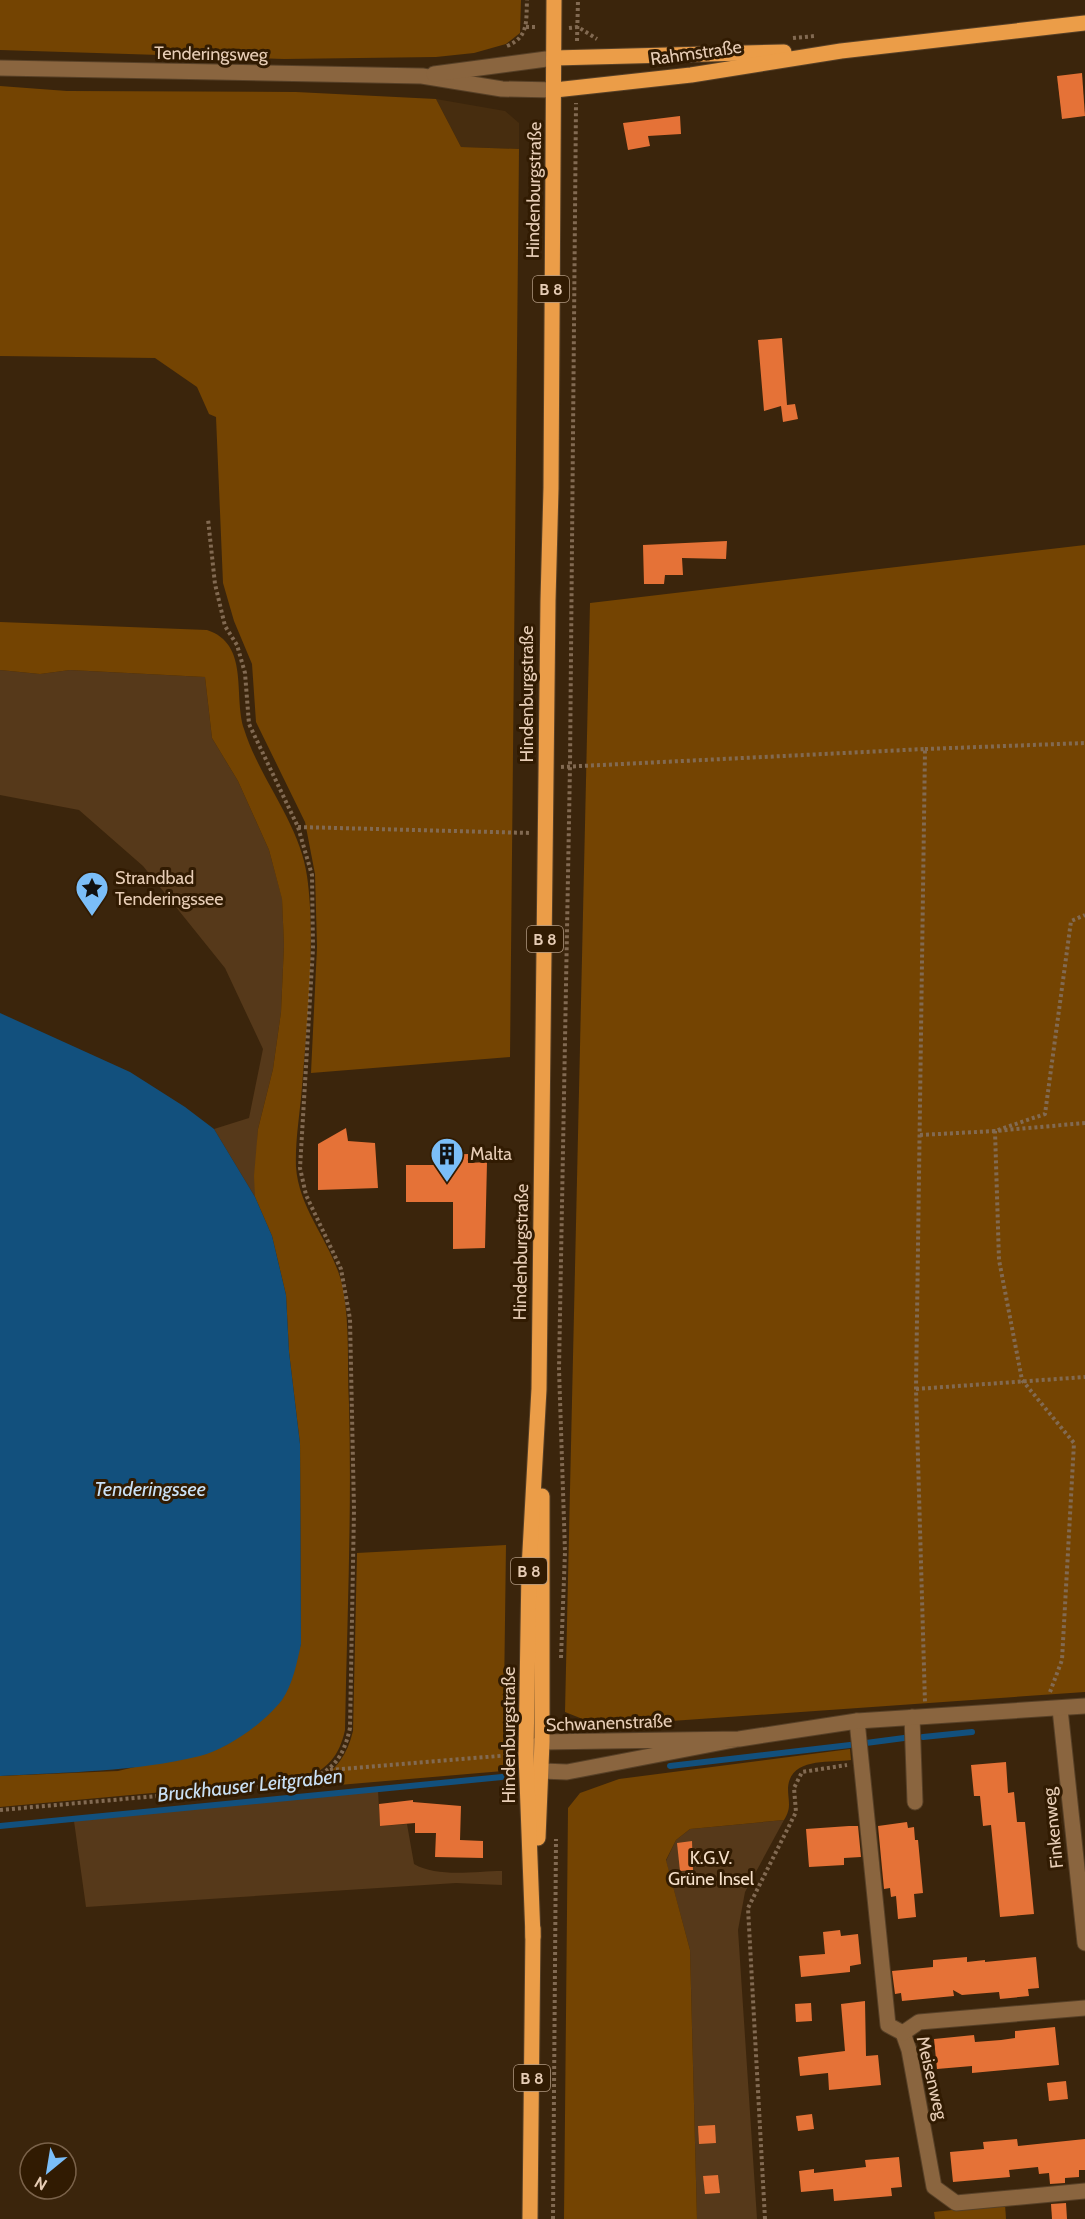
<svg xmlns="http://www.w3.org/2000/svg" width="1085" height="2219" font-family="Cabin,sans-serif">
<rect width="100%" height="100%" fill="#3b250c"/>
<path fill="#472d0f" d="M436,99L505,111L519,123V149L461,147Z"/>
<g fill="#56391a">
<path d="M0,670L40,674L70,670L205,677L212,738L238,781L269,850L282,898L284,945L281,1012L273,1069L258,1129L255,1197L214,1129L249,1118L263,1049L225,968L143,866L79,810L0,795Z"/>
<path d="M378,1791L380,1826L407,1824L414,1864C438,1878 475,1871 502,1871V1885L456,1883L86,1907L74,1821Z"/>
<path d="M784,1820L745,1892L738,1930L757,2219H697L690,1950L666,1861L676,1840L690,1829Z"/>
</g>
<g fill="#744402">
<path d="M0,0H521L520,33L506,44L474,53L436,57L284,59L0,50Z"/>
<path d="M0,86L67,91L296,92L436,99L461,147L519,149L510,1057L311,1073L317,947L315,874L305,822L256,722L252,664L234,621L223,583L216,417L209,414L197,387L155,358L0,356Z"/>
<path d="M1085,545V1692L600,1726L565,1712L590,603Z"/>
<path d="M0,622L207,630C250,644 233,695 244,729C259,778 300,824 307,876C316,938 307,1024 302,1087C300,1113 295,1141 296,1167C299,1212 335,1246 343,1289C350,1326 347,1366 349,1404C352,1513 347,1621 345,1730C339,1757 328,1768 304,1779L0,1807V1776L118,1771L226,1745L259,1721L282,1699L301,1644L300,1444L289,1352L286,1295L272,1236L255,1197L254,1176L258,1129L273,1069L281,1012L284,945L282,899L269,850L238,781L212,738L205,677L70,670L40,674L0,670Z"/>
<path d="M506,1545L503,1771L292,1789C325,1782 345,1765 353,1731L357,1553Z"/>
<path d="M850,1749L851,1760C829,1763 790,1757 788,1788C788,1802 792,1807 784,1820L690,1829L676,1840L666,1860L690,1950L697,2219H564L568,1808L580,1793L619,1779Z"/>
<path d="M1005,2204L1006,2219H935L934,2212Z"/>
</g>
<path fill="#12507d" d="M0,1013L130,1072L185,1107L214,1129L255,1197L272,1236L286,1295L289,1352L300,1444L301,1644C297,1662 293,1684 282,1700C264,1723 228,1749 200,1756C135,1772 67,1772 0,1776Z"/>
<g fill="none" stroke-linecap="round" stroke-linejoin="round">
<g stroke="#12507d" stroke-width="6">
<path d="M923,1737L972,1732"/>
<path d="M866,1743L904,1738"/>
<path d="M670,1766L850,1745"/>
<path d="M0,1826L502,1777"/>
</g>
</g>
<g fill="#e57237">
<path d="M1082,73L1085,116L1062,119L1057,76Z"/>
<path d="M680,116L681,134L648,136L650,146L628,150L623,123Z"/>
<path d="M782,338L787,405L795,404L798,419L783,422L781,406L764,411L758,340Z"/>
<path d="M727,541L726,559L682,558L683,575H665L664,584H644L643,545Z"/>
<path d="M346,1128L348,1141L375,1143L378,1188L318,1190V1144Z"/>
<path d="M468,1154V1163L487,1162L485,1248L453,1249V1202H406V1165H443V1155Z"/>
<path d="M1006,1762L1008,1793L1014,1792L1017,1822H1025L1034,1914L1000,1917L991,1825L983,1826L980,1796H974L971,1765Z"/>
<path d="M413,1800V1802L461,1806L460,1840L483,1841V1858L435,1857L436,1833H415V1823L380,1826L379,1804Z"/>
<path d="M907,1822L908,1828L914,1827L915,1840H918L923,1893L914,1894L916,1917L898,1919L896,1896L891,1897L890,1888L884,1889L878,1826Z"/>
<path d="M849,1826H858L861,1857L844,1858V1865L809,1867L806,1829Z"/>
<path d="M692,1841L693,1870L680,1871L677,1843Z"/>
<path d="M840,1930L841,1936L858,1934L861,1964L850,1966V1972L801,1977L799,1956L825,1954L823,1932Z"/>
<path d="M967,1957V1962L985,1960V1962L1036,1957L1039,1988L1028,1989L1029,1996L1000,1999L999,1992L962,1995L953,1990L954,1996L902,2001L901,1993L895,1994L892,1971L933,1967V1960Z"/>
<path d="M865,2001L866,2056L878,2055L881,2085L829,2090L828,2073L800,2076L798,2057L845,2051L841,2004Z"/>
<path d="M811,2003L812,2021L796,2022L795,2004Z"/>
<path d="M1055,2027L1059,2065L972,2073V2066L937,2069L934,2039L974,2035L975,2042L1001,2040L1015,2038V2031Z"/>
<path d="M1066,2081L1068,2099L1049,2101L1047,2083Z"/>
<path d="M812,2114L814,2129L798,2131L796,2116Z"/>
<path d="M715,2125L716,2143L699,2144L698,2126Z"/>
<path d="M1017,2139L1018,2146L1085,2139V2170H1079V2177L1065,2178V2183L1050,2184L1049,2173L1039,2174L1038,2167L1009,2170L1010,2177L953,2182L950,2152L984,2149L983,2142Z"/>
<path d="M899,2157L902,2187L891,2188L892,2196L834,2201L833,2189L801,2192L799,2171L814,2169V2173L866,2167L865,2160Z"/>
<path d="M718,2175L720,2193L705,2194L703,2176Z"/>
<path d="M1066,2203L1067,2219H1052L1051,2204Z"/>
</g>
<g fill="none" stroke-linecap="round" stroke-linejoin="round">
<defs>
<g id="minor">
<path d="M0,68L422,76L502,89L555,90"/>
<path d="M434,74L554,58"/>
<path d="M1060,1709L1085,1943"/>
<path d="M912,1717L915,1802"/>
<path d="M857,1721L888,2025L903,2033L909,2050L934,2187L956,2203L1085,2191"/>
<path d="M739,1739L542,1742L526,1754L542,1771L567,1772L739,1739L857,1721L1085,1706"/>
<path d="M903,2033L919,2022L1085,2008"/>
</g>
<g id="major">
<path d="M554,58L784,52"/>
<path d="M555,90L691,75L841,51L1085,23"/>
<path d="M538,1838L542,1742V1496"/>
<path d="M533,1937L526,1754L529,1569L539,1389L548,601L551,488L554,0"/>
<path d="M530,2219L533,1928"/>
</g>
</defs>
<use href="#minor" stroke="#574027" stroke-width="17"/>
<use href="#major" stroke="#574027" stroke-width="17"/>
<g stroke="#826a52" stroke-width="4" stroke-dasharray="3 3" stroke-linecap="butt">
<path d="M526,27H538"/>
<path d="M569,28L578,27L597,39"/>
<path d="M793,38L815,36"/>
<path d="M577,41L578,0"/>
<path d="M507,46C529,37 526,21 527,0"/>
<path d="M925,749L1085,743"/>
<path d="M561,767L925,749L916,1389L925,1703"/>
<path d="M298,827L531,833"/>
<path d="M920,1135L995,1131L1045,1114L1071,921L1085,915"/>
<path d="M916,1389L1085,1377"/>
<path d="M561,1658L565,1552L559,1369L570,766L576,103"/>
<path d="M1050,1692L1062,1660L1074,1443L1022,1380L999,1260L995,1131L1085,1123"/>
<path d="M330,1770L511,1755"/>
<path d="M0,1810L304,1783C333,1770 343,1759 350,1728L354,1510L350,1319L341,1269L306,1195L300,1168L313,948L312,875L298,827L249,724L245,673L237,645L225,626L215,584L208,519"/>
<path d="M553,2219L556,1839"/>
<path d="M765,2219L748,1908L796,1812L794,1788L802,1772L847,1765"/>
</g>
<use href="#minor" stroke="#8a653f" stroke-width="15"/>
<use href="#major" stroke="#eb9d48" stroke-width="15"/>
</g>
<defs>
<symbol id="sight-pin" viewBox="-11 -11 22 30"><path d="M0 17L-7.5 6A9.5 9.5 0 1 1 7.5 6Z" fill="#7bbef8" stroke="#311b02"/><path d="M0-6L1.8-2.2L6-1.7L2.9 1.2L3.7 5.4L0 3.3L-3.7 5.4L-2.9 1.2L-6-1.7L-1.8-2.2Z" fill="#111"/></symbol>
<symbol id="building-pin" viewBox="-11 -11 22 30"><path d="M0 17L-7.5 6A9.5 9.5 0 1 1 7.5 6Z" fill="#7bbef8" stroke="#311b02"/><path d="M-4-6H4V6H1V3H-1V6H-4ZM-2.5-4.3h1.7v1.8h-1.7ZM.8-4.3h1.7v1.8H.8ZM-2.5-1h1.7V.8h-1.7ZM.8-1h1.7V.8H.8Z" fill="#111"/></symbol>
</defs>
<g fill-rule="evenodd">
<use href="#sight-pin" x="73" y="869" width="38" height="52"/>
<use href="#building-pin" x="428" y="1135" width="38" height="52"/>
</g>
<g text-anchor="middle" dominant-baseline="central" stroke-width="6" stroke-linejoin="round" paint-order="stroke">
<g fill="#311b02" stroke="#b09880" stroke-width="1.5">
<rect x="533" y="276" width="36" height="26" rx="4.5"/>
<rect x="527" y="926" width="36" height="26" rx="4.5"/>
<rect x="511" y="1558" width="36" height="26" rx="4.5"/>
<rect x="514" y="2065" width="36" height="26" rx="4.5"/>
</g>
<g font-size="16" font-weight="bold" fill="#e7cdb6">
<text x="551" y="289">B 8</text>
<text x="545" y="939">B 8</text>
<text x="529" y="1571">B 8</text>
<text x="532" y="2078">B 8</text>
</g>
<g font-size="18" fill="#e7cdb6" stroke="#311b02">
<text transform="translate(696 53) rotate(-8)">Rahmstraße</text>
<text transform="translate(211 54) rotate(1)">Tenderingsweg</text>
<text transform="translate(534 190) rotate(-89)">Hindenburgstraße</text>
<text transform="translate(527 694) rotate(-90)">Hindenburgstraße</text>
<text transform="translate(521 1252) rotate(-89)">Hindenburgstraße</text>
<text transform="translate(609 1723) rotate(-2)">Schwanenstraße</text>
<text transform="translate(509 1735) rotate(-90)">Hindenburgstraße</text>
<text transform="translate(1053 1828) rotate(-96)">Finkenweg</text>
<text transform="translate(932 2078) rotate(77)">Meisenweg</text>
</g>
<g font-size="18" fill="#e7cdb6" stroke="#311b02" text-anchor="start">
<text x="115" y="878">Strandbad<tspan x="115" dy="21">Tenderingssee</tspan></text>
<text x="470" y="1154">Malta</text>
</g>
<g font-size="18" fill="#f6e0ca" stroke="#311b02">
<text x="711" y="1858">K.G.V.<tspan x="711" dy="21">Grüne Insel</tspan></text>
</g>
<g font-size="20" font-style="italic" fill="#cae1f6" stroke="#311b02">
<text x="150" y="1489">Tenderingssee</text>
<text transform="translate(250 1785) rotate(-6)">Bruckhauser Leitgraben</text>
</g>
</g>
<g transform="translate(48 2171) rotate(210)"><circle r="28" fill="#311b02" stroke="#7a624a" stroke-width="1.5"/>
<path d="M0-4.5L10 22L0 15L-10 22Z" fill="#7bbef8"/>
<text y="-9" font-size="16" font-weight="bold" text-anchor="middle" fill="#e7cdb6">N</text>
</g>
</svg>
